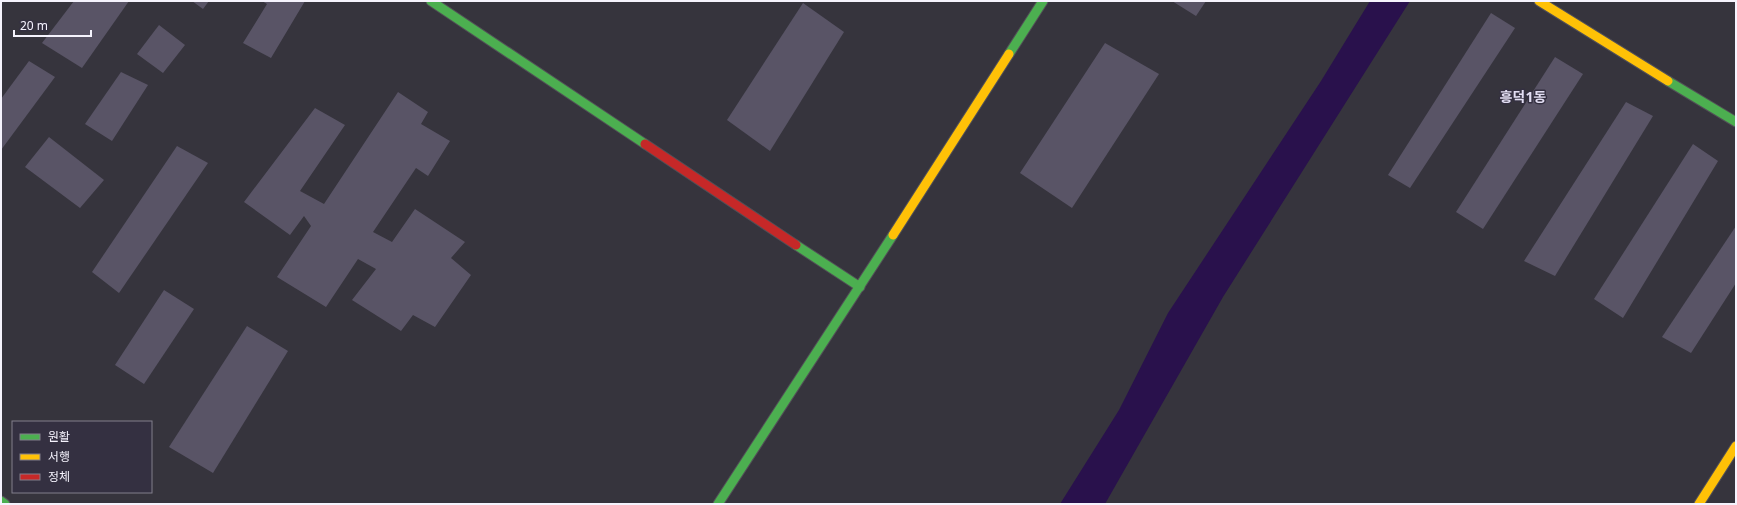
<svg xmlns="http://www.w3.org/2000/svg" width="1737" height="505" font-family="'Noto Sans','Noto Sans KR',sans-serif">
<rect width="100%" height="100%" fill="#36343d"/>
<path fill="#29114c" d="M1370,1H1410L1223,297L1105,504H1060L1119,410L1168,313L1321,81Z"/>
<g fill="#595466">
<path d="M74,1H129L82,68L42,43Z"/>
<path d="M192,1H209L203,9Z"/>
<path d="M262,1H305L271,58L243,43L267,4Z"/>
<path d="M1172,1H1206L1196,16Z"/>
<path d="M803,3L844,32L770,151L727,120Z"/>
<path d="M1491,13L1515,28L1410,188L1388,175Z"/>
<path d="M159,25L185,45L163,73L137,54Z"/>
<path d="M1105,43L1159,74L1072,208L1020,173Z"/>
<path d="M1555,57L1583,74L1483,229L1456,212Z"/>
<path d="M29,61L55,77L1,150V99Z"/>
<path d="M121,72L148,85L112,141L85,124Z"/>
<path d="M398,92L428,112L421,124L450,141L428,176L416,168L373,232L392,242L415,209L465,242L451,258L471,275L435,327L413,315L401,331L352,300L376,269L358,259L326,307L277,277L311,226L304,216L290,235L244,202L315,108L345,125L300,191L324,204Z"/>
<path d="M1626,102L1653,116L1555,276L1524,261Z"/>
<path d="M49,137L104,180L80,208L25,167Z"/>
<path d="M1693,144L1718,161L1623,318L1594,299Z"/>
<path d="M177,146L208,163L119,293L92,272Z"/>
<path d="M1736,226V283L1691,353L1662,337Z"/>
<path d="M164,290L194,309L144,384L115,365Z"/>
<path d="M247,326L288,351L213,473L169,447Z"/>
</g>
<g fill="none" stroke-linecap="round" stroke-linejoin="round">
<defs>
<g id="fast">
<path d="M431,1L645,144"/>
<path d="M1009,54L1043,1"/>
<path d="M1668,81L1736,122"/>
<path d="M796,245L860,287"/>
<path d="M1,501L5,504"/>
<path d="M718,504L893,235"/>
</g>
<g id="slow">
<path d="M1539,1L1668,81"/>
<path d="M893,235L1009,54"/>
<path d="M1699,504L1736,446"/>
</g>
<path id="jam" d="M645,144L796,245"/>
</defs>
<use href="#fast" stroke="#525057" stroke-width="11"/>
<use href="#slow" stroke="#525057" stroke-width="11"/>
<use href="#jam" stroke="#525057" stroke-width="11"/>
<use href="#fast" stroke="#4caf50" stroke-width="9"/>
<use href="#slow" stroke="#ffc107" stroke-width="9"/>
<use href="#jam" stroke="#c62828" stroke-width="9"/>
</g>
<g text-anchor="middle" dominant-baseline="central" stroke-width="3" stroke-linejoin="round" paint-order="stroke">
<g font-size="14" font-weight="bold" fill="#e2def3" stroke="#343041">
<text x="1523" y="96">흥덕1동</text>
</g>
</g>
<rect width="1737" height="505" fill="none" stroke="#f5f3fd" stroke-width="4"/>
<rect x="12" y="421" width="140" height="72" fill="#343041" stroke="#817e8c"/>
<rect x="20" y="434" width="20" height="6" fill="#4caf50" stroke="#817e8c"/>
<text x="48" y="441" font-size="12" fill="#f5f3fd">원활</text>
<rect x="20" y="454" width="20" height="6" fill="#ffc107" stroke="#817e8c"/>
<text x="48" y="461" font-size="12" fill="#f5f3fd">서행</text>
<rect x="20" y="474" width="20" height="6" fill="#c62828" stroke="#817e8c"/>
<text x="48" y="481" font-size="12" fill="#f5f3fd">정체</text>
<path d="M14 30v6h77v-6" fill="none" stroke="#f5f3fd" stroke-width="2"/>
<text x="20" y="30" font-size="12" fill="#f5f3fd" stroke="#343041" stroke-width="3" paint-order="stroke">20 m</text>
</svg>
